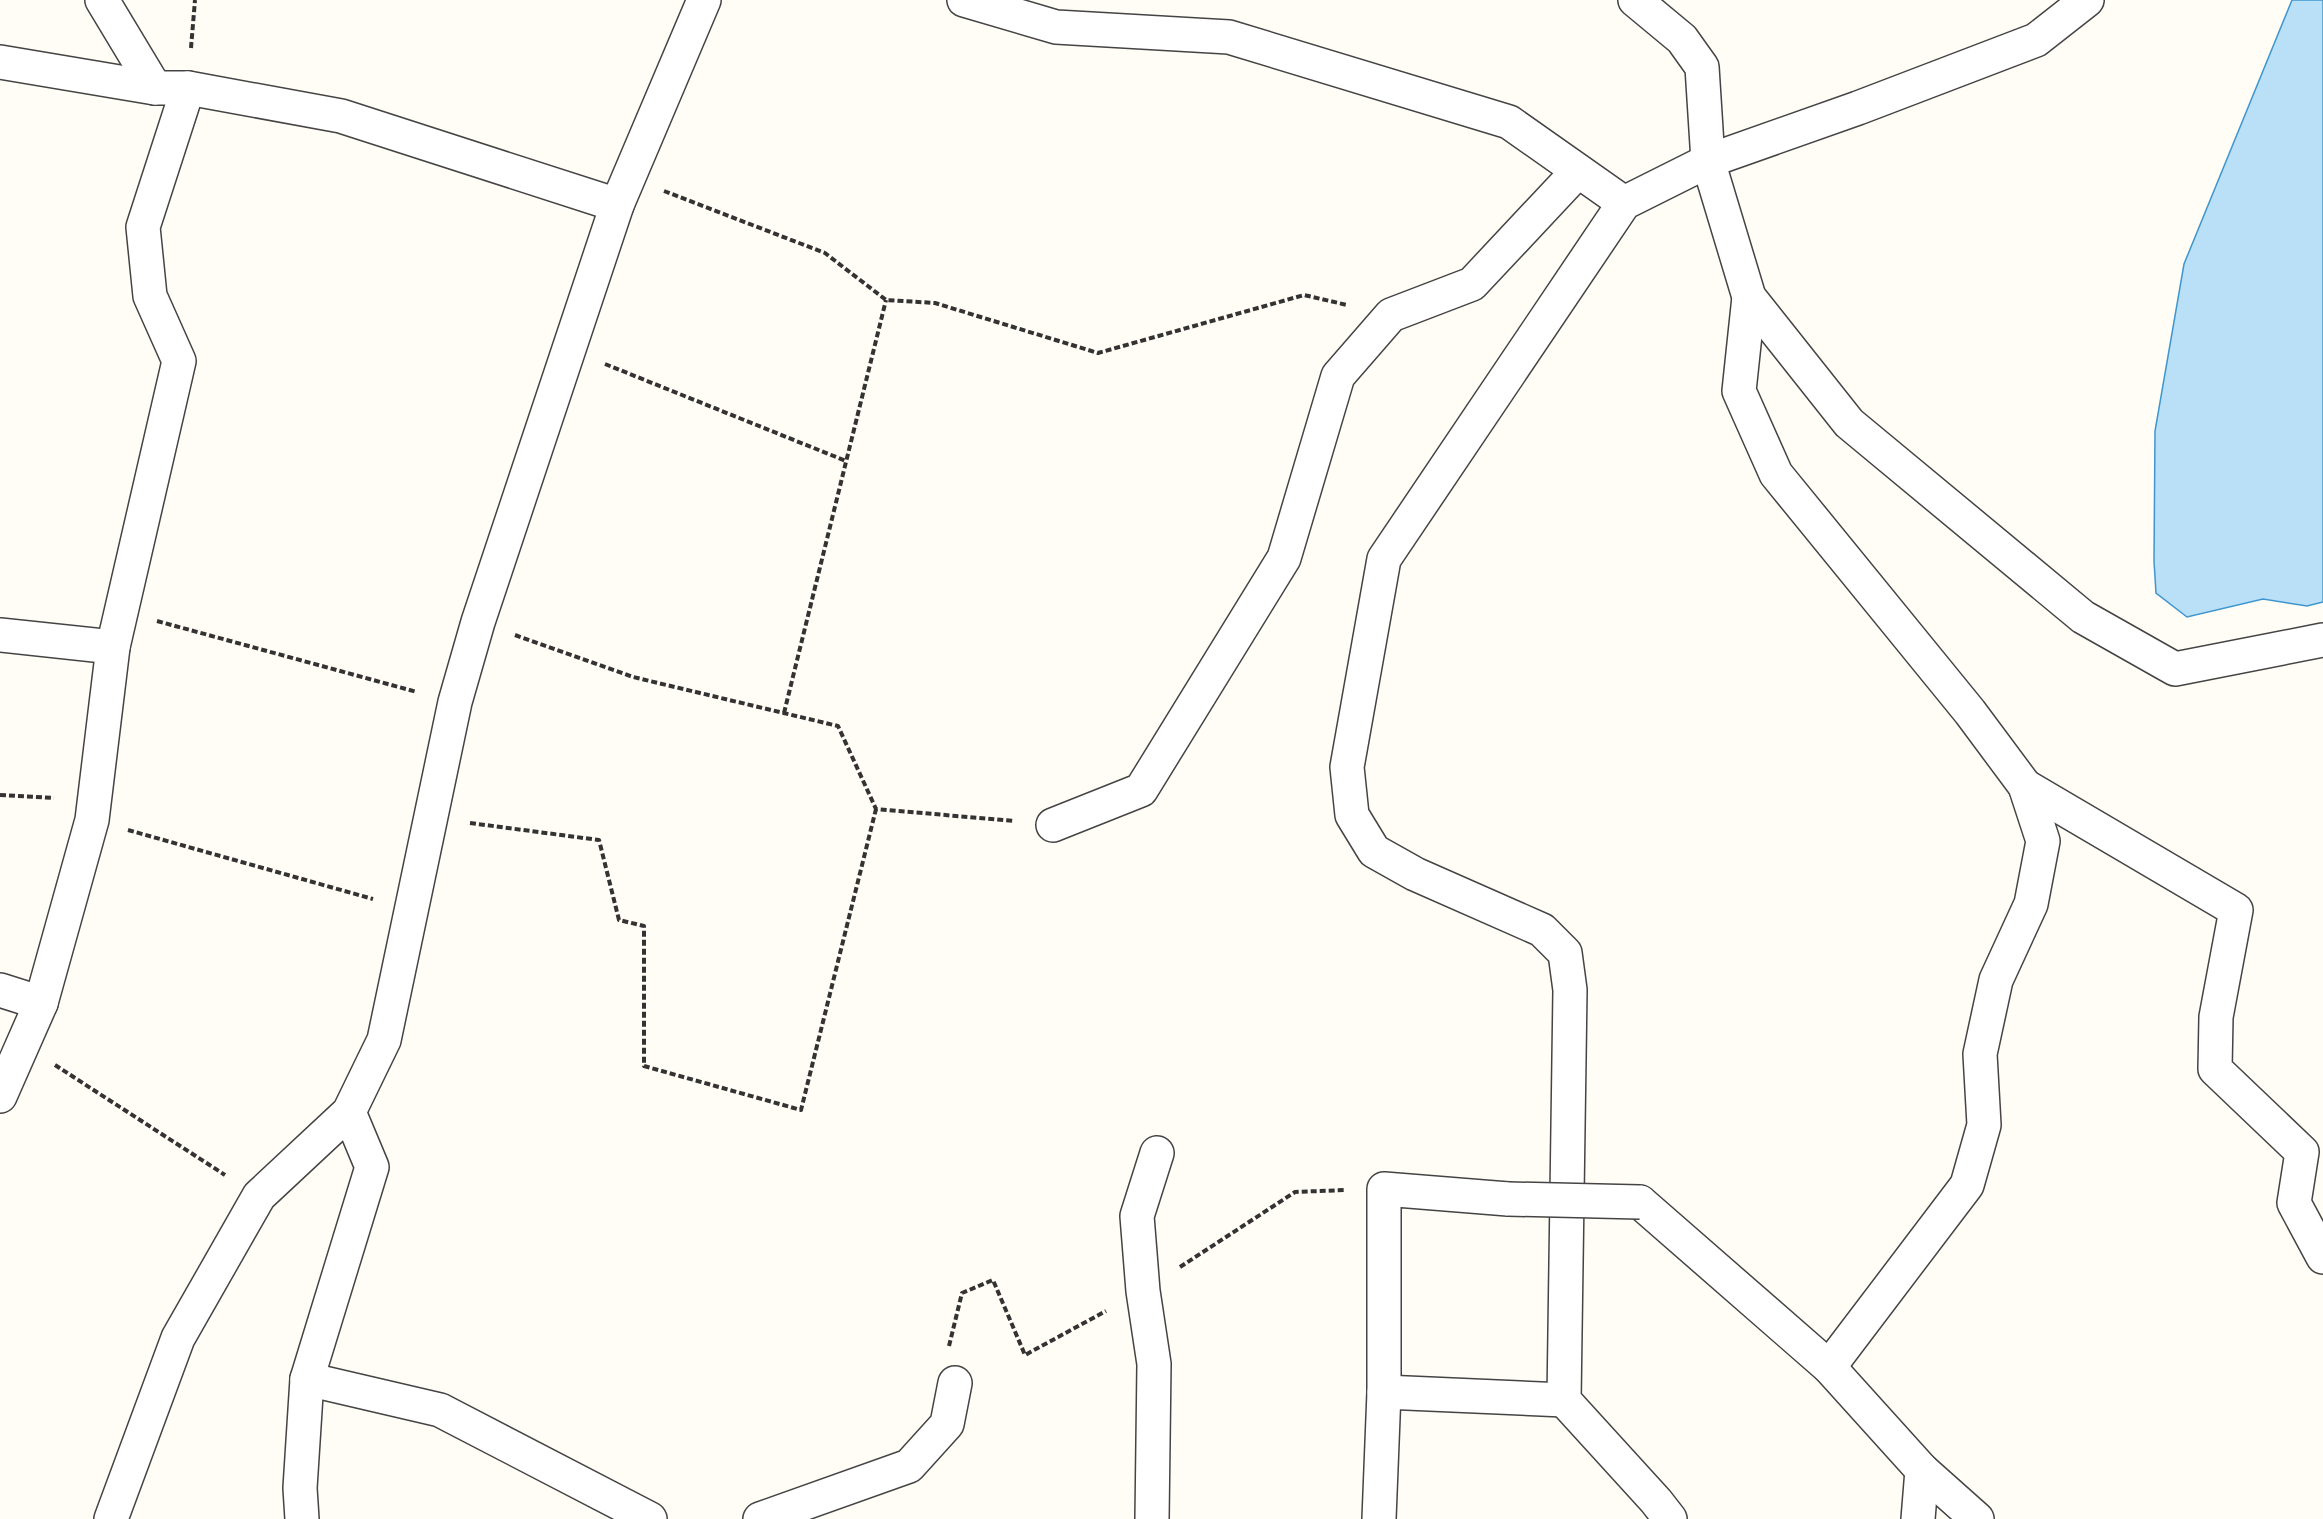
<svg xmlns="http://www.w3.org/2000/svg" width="2323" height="1519" font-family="'Roboto Serif',serif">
<rect width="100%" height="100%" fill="#fffdf5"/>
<path fill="#b9e0f7" stroke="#3f96cf" stroke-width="1.5" d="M2292,0H2323V602L2307,606L2263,599L2187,617L2156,593L2154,561L2155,431L2184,264Z"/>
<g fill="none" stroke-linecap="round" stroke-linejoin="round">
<defs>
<g id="minor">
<path d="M102,0L155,88"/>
<path d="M964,0L1056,27L1229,37L1509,122L1624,203"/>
<path d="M1635,0L1682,39L1702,67L1708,161L1749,297L1849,423L2083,617L2175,669L2323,640"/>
<path d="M0,62L155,88H188L341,116L617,205"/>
<path d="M1749,297L1739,391L1776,474L1970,712L2025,786L2043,841L2031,904L1996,980L1980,1054L1984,1125L1967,1185L1829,1367"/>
<path d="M0,635L113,647"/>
<path d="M2025,786L2236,910L2216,1017L2215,1069L2302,1152L2294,1203L2323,1257"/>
<path d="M1053,825L1141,790L1284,558L1338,376L1391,315L1472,284L1578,171"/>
<path d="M0,990L41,1003"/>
<path d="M0,1096L41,1003L92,820L113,647L179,361L150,296L143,227L188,88"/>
<path d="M1640,1202L1829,1367L1922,1470L1977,1519"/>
<path d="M307,1379L440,1410L650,1519"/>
<path d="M1384,1392L1564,1400"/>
<path d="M111,1519L178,1338L259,1196L349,1112L384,1040L455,702L478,622L617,205L704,0"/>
<path d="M302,1519L300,1488L307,1379L372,1167L349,1112"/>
<path d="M760,1519L909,1466L947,1424L955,1383"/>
<path d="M1152,1519L1154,1364L1143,1291L1137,1216L1157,1153"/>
<path d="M1379,1519L1384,1392V1189L1508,1199"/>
<path d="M1670,1519L1656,1501L1564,1400L1570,990L1565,953L1542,930L1415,874L1374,851L1352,815L1347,767L1384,559L1624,203L1708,161L1858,108L2036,40L2087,0"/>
<path d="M1918,1519L1922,1470"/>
</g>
</defs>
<use href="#minor" stroke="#444" stroke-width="36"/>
<g stroke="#333" stroke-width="4" stroke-dasharray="6 3" stroke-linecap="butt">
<path d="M191,48L195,0"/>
<path d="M664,191L825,253L886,300L935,303L1098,353L1304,295L1347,305"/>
<path d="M605,364L846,461"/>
<path d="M157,621L417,692"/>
<path d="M515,635L633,677L838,726L876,809L1014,821"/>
<path d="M784,713L886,300"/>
<path d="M0,795L54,798"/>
<path d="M470,823L599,840L619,920L644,926V1066L801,1110L876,809"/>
<path d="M128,830L373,899"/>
<path d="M55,1065L225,1175"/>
<path d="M1180,1267L1295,1192L1345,1190"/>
<path d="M949,1346L962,1293L993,1280L1025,1355L1106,1311"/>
</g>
<use href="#minor" stroke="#fff" stroke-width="33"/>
<defs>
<path id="minor-bridge" d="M1508,1199L1640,1202"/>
</defs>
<use href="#minor-bridge" stroke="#444" stroke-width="36" stroke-linecap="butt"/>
<use href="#minor-bridge" stroke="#fff" stroke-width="33"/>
</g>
</svg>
